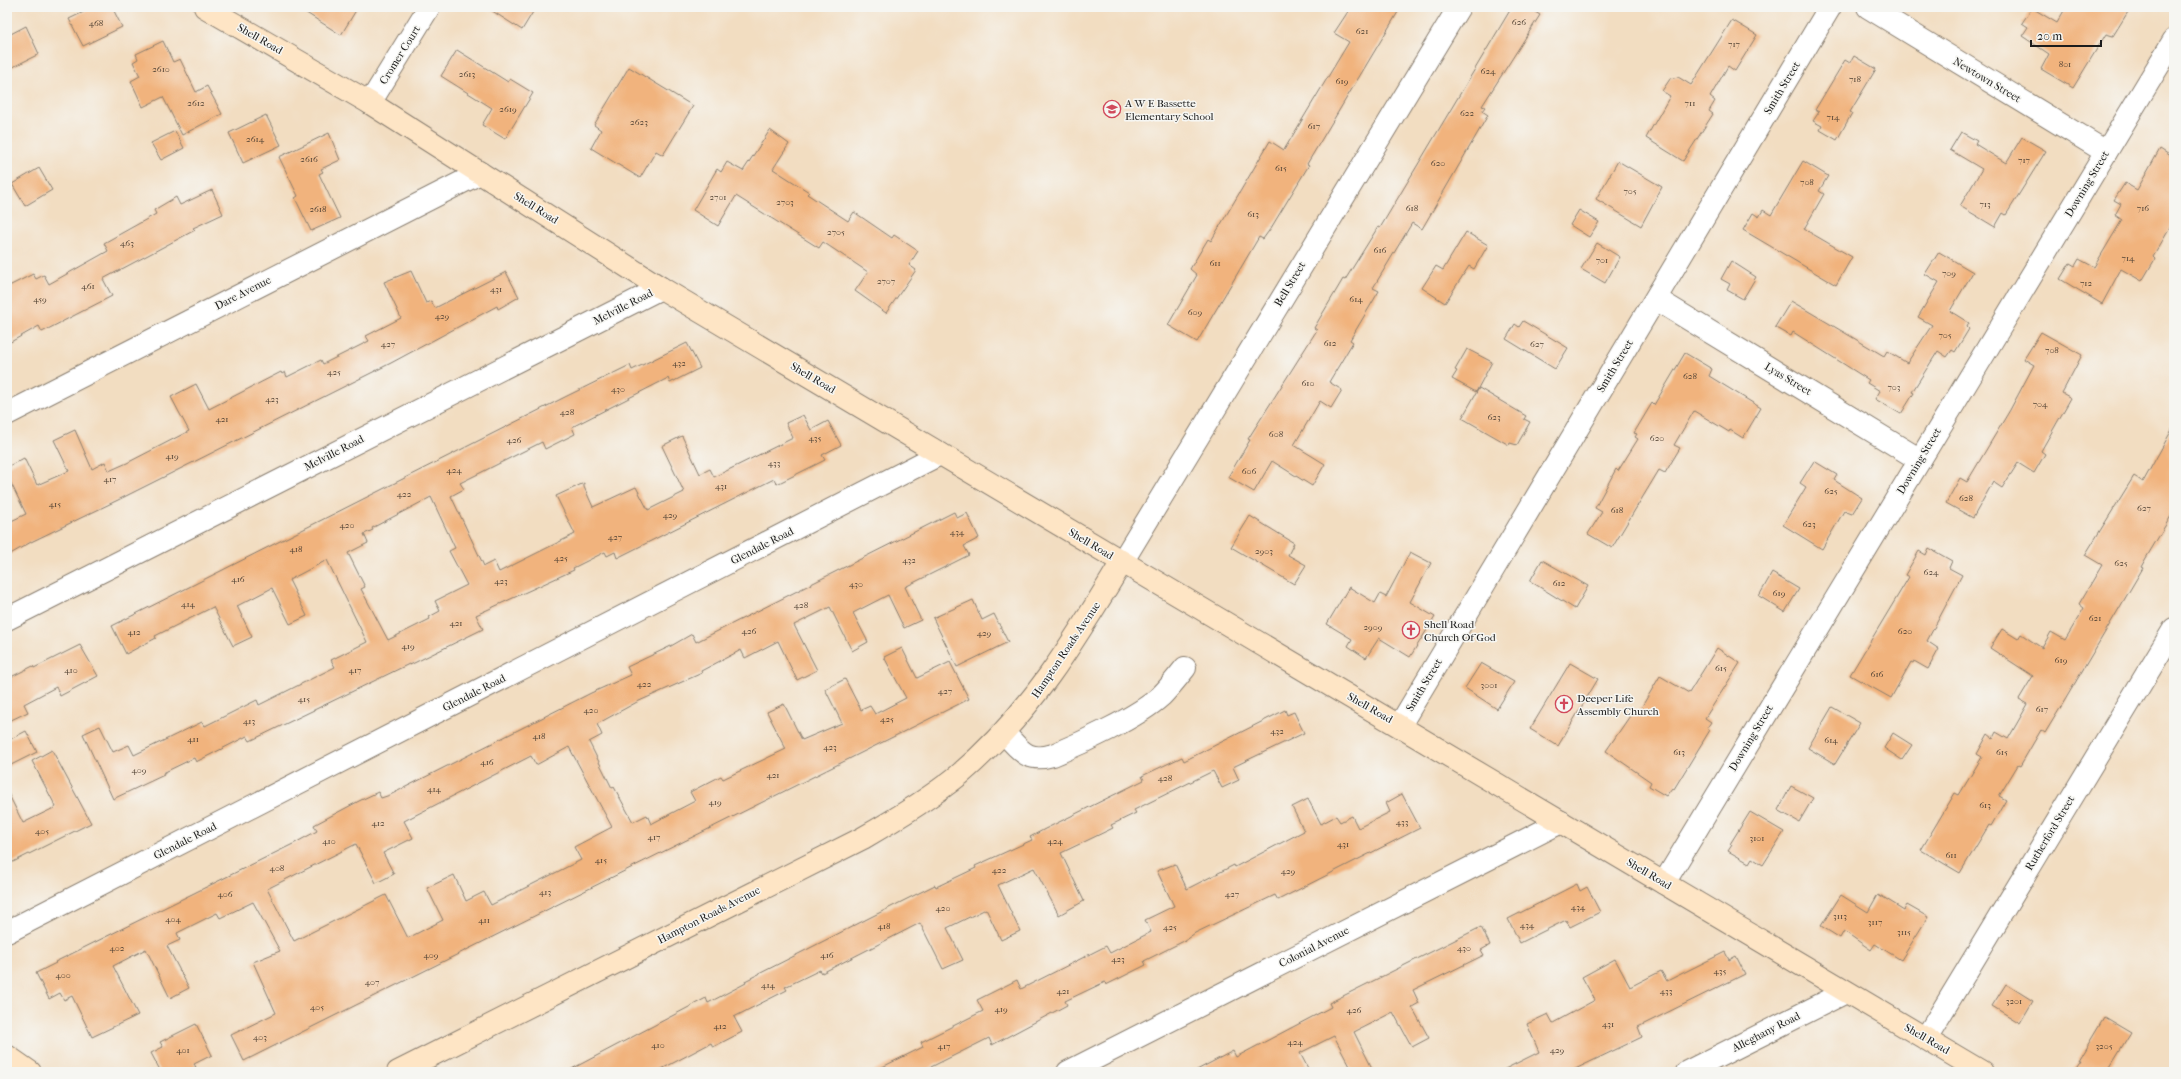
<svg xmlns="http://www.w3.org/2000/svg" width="2181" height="1079" font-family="'IM FELL French Canon',serif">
<rect width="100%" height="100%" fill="#f6f6f2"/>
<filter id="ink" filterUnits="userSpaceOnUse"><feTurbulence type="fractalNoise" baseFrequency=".025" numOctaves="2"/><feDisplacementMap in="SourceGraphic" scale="8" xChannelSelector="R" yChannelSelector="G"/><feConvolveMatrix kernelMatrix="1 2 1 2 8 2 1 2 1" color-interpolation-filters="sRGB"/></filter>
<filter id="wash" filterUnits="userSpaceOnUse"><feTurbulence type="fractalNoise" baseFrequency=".012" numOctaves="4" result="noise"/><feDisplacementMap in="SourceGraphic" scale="16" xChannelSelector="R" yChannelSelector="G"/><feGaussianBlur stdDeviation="0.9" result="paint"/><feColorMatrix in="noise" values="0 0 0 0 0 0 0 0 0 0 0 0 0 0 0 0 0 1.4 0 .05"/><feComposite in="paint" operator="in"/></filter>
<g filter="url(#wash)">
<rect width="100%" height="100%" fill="#f2ddc1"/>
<g id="blocks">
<g fill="#f1b37d" fill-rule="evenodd">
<path d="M94,7H112L122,27L83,46L69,19Z"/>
<path d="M297,7H358L341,35Z"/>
<path d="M486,7H536L522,30Z"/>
<path d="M1351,7H1401L1307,164L1309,165L1271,228L1263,239L1259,237L1197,342L1168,325L1197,275L1190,269L1208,239L1211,241L1270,141L1284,150L1311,105L1349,42L1334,33Z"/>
<path d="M1512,7H1527L1540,15L1482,106L1485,107L1482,111L1488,115L1422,229L1412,223L1373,288L1379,291L1350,340L1353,342L1329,382L1342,390L1331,408L1320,401L1294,445L1325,464L1312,486L1272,461L1254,492L1228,477L1250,440L1248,439L1317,330L1314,328L1343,279L1345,280L1378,227L1380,228Z"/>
<path d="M2066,7H2131L2113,36L2106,34L2073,88L2041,69L2049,54L2022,36L2028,27L2022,23L2032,8L2057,23Z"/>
<path d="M1732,20L1757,35L1735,71L1728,66L1710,97L1715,101L1709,111L1713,114L1683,161L1646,138L1670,96L1662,91L1670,79L1678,77L1691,85Z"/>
<path d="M26,26L39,54L7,70V36Z"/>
<path d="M163,41L173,62L180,59L196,92L207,86L222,114L182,135L163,97L143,107L131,81L140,76L133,62L138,59L136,54Z"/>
<path d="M457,50L508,82L510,79L533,93L505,139L482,125L492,108L441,76Z"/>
<path d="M1854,56L1876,69L1850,112L1852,113L1837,140L1820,130L1822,126L1813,121L1819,112L1815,110L1845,60L1850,63Z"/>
<path d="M629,67L693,106L663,155L656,151L640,178L591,148L601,130L594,125Z"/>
<path d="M266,115L281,145L243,163L229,133Z"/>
<path d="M770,130L789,144L773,169L809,192L807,194L848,221L854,212L892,238L894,235L918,251L909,265L916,270L886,313L855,291L868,272L823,242L819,248L736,196L718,226L693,210L717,169L721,172L727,162L743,171Z"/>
<path d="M175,131L184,148L161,160L151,143Z"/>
<path d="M1961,132L1977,141L1975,144L2006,163L2022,137L2046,151L2006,215L2003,213L1995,227L1960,206L1982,169L1950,150Z"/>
<path d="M329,133L340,160L321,169L323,172L319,174L340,218L311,231L295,198L298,196L279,157Z"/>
<path d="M2160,149L2174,158V221L2153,257L2155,259L2142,281L2121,269L2102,304L2060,279L2070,263L2075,266L2079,259L2094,267L2122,220L2115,215L2121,204L2114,200L2125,183L2137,190Z"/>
<path d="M1618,161L1662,187L1641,226L1596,199Z"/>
<path d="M1803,161L1828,176L1819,191L1824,194L1804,229L1852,257L1836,285L1743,230L1753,213L1759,217L1763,210L1771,215Z"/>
<path d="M39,168L52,190L25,206L12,184Z"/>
<path d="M212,190L223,214L193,228L195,230L103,279L112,296L42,332L39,326L7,344V287L33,274L36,279L44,275L49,284L108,251L104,243L156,214L154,210L176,197L180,205Z"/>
<path d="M1579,210L1599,222L1589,237L1570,225Z"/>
<path d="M1466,232L1488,245L1474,269L1469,266L1445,303L1422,288L1436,266L1443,270Z"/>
<path d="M1597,243L1620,257L1605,283L1581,269Z"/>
<path d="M1939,252L1973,272L1950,311L1969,323L1967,327L1969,329L1955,352L1952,350L1947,357L1938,351L1912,392L1914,393L1901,414L1875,399L1880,391L1867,383L1869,380L1793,332L1791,336L1775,327L1791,301L1884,356L1887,351L1907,363L1932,325L1918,317L1939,282L1925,274Z"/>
<path d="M1731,261L1756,277L1743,299L1727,290L1730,284L1721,279Z"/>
<path d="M411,271L426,303L431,301L435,308L506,272L519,297L498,309L497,306L391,363L118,500L31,542L7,556V523L26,514L7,475V467L24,458L37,485L69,471L54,440L75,430L92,469L105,462L109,471L127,463L189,431L171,397L196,384L209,409L281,372L282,374L285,372L287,377L321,360L323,364L369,341L366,336L401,318L384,282Z"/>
<path d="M1523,321L1568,348L1555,369L1506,339L1515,324L1519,327Z"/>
<path d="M2041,332L2082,355L2062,393L2071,398L2041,451L2045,454L2034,473L2018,463L2002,488L1993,482L1973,518L1946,503L1960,478L1967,482L2010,410L2034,365L2024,359Z"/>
<path d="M687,343L700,368L670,383L668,378L572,427L575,434L545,449L542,442L460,483L464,489L451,496L484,566L494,561L499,572L575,534L556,496L584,483V487L593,507L636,487L648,510L684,492L662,446L682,436L700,474L710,469L714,477L793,438L786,423L803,415L811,430L828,421L841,445L822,455L825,460L777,484L774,479L617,558L615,552L607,556L605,552L573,568L574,570L476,615L483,629L410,665L409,664L250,741L247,736L196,762L194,758L163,773L164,775L113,799L83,734L100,726L113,752L129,745L134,755L202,722L205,726L257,700L259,705L335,667L331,660L367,642L327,560L289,580L307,616L290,624L272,588L237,606L252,637L233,646L213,607L155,636L156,638L126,654L112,626L567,396L630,365L632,370ZM431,497L455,548L449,551L467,585L435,601L440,611L429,617L430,619L388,640L361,589L365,587L348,553L368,543L364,534L373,530L372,528Z"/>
<path d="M1467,349L1492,362L1476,392L1452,379L1457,371L1455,370Z"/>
<path d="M1685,353L1712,369L1709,376L1761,408L1743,438L1730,430L1729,432L1694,411L1674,445L1680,448L1665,473L1659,470L1612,548L1588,534L1602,512L1595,508L1616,469L1618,471L1638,439L1635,437L1637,434L1634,433L1652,403L1654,405Z"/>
<path d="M1479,388L1526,416L1524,419L1530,422L1517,445L1510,443L1509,445L1462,418Z"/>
<path d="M2174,426V511L2146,558L2141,567L2143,568L2062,705L2045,733L2041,730L2020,766L2018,765L1999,796L2006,800L1991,826L1989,825L1960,873L1921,850L1955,793L1959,795L1982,757L1977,754L1988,734L1993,738L1996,732L2008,739L2028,704L2019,699L2033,676L1990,648L2002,629L2018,639L2021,634L2042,648L2051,632L2065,640L2084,608L2079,604L2102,565L2085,555L2134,476L2143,482Z"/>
<path d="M1814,461L1837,475L1834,480L1862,498L1852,514L1844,511L1822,549L1783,525L1806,487L1800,483Z"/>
<path d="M954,512L957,518L967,513L979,538L964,546L969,555L905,587L921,620L904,628L888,595L853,613L868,642L852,651L830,607L794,625L817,670L797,680L778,641L745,658L741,650L701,671L702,673L637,702L597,724L602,735L589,742L612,788L614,787L633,822L647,815L651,824L695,801L690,792L721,776L723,779L786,749L767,712L784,704L802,740L842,723L825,689L845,679L861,710L870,706L875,714L906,698L884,657L902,648L917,678L950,662L969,699L244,1061L231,1035L276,1013L253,962L280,951L253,902L220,918L217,913L177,933L180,940L167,946L189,988L170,998L146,949L113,966L138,1015L92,1037L72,996L64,1000L60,993L49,999L36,973L56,963L55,962L293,844L317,831L314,825L359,801L378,792L381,798L390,795L591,693L631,675L627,667L671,646L692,634L696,642ZM569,747L612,827L574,847L581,860L491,905L484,892L466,901L454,875L427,888L443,920L408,938L386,895L294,941L267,889L356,844L376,883L394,874L383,853L413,838L404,821L531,756L536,765Z"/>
<path d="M1250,516L1294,543L1288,555L1306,565L1294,584L1231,547Z"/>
<path d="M1929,548L1952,561L1949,568L1962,575L1927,641L1939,649L1928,669L1914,661L1913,663L1911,662L1891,698L1850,675L1909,577L1905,575L1919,551L1926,555Z"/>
<path d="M1410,552L1431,563L1410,602L1435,617L1410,657L1379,638L1366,658L1348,646L1352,639L1327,624L1349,587L1375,603L1380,594L1386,597Z"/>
<path d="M1542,560L1588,586L1575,609L1530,581Z"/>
<path d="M1772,573L1799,589L1785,612L1759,596Z"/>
<path d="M973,600L982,620L994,614L1008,642L957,667L933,618Z"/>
<path d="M80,645L98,676L60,696L56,687L24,704L28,712L7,722V669L11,677L33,666L34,668Z"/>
<path d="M1717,648L1740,663L1705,718L1711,722L1707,728L1710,730L1674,789L1672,788L1666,796L1649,786L1651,782L1606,751L1634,710L1638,713L1660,676L1689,693Z"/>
<path d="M1481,663L1514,682L1497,709L1465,688Z"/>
<path d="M1570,663L1598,679L1558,746L1530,729Z"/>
<path d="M1832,707L1860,723L1835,764L1808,748Z"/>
<path d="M1285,710L1287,715L1294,712L1304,733L1233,767L1239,780L1222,788L1213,771L1134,810L1136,813L1111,825L1113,828L1061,853L1084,901L1059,915L1034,868L998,885L1020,931L1001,940L986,909L947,928L963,960L943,969L920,923L822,973L820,970L785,987L787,990L734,1017L742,1032L713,1047L711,1043L656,1072H566L706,998L708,1003L746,983L745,981L873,916L935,885L936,887L976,868L975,866L1032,840L1030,837L1045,829L1144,780L1142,776L1182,757L1184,761Z"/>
<path d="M26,731L37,752L7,767V741Z"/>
<path d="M1893,733L1912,745L1902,760L1884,748Z"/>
<path d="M52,750L91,823L7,865V791L23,823L56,807L32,761Z"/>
<path d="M1791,786L1813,798L1799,822L1778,810Z"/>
<path d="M1402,794L1420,828L1278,900L1275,895L1195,933L1184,941L1144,961L1146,965L1106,985L1105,982L1065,1001L1067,1005L992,1045L989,1038L921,1072H872L923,1047L921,1042L983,1011L977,1000L1017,980L1021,989L1106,946L1110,953L1151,932L1145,920L1174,906L1157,871L1175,864L1187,889L1234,865L1235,867L1304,831L1292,807L1308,799L1321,824L1336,816L1340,822L1352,816L1358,828L1390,812L1386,803Z"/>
<path d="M1750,812L1784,832L1763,865L1752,858L1749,863L1728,851L1732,845L1730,844Z"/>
<path d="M1577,884L1580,891L1587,887L1600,912L1570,927L1566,920L1520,943L1508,919Z"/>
<path d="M1878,894L1904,910L1907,905L1928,917L1901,960L1875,944L1871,950L1844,931L1840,938L1821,926L1841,895L1868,912Z"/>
<path d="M1481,927L1490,945L1481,950L1484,955L1413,990L1419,1003L1412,1007L1429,1038L1412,1047L1393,1012L1354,1032L1374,1072H1353L1334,1036L1300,1053L1310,1072H1193L1233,1051L1236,1057L1331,1007L1329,1003Z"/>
<path d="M1725,952L1729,960L1736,956L1745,974L1638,1027L1642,1037L1569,1072H1499L1539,1052L1527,1024L1548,1014L1553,1023L1595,1000L1582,977L1615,959L1630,987L1661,971L1667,981Z"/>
<path d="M2006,984L2033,1001L2020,1023L1992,1006Z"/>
<path d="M2104,1017L2131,1033L2107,1072H2072L2080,1060H2078Z"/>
<path d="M196,1024L212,1055L194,1064L196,1067L186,1072H161L151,1053L163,1047L160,1042Z"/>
</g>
</g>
</g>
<g filter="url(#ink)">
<use href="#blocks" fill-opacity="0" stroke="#877c6e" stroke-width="1"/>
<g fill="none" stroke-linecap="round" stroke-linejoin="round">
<defs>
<g id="street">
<path d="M1868,7L2106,152"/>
<path d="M370,103L429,7"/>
<path d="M1656,299L1920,460"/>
<path d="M7,414L480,173"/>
<path d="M1122,562L1459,7"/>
<path d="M7,619L661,288"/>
<path d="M1400,725L1830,7"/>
<path d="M1004,733C1021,750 1026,763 1053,755C1082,743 1138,717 1161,696C1169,688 1177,678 1185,668"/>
<path d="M1664,883L2174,40"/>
<path d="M7,932L940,454"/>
<path d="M1926,1038L2174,629"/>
<path d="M1068,1072L1561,822"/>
<path d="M1687,1072L1846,992"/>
</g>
<g id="secondary">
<path d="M205,7L370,103L661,288L1982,1072"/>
<path d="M7,1056L30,1072"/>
<path d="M398,1072L863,838C896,819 929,799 959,775C1029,716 1075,640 1122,562"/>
</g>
</defs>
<use href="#street" stroke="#877c6e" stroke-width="24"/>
<use href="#secondary" stroke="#877c6e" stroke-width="24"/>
<use href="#street" stroke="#fff" stroke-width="22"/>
<use href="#secondary" stroke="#fee5c5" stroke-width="22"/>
</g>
</g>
<defs>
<symbol id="school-ring" viewBox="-11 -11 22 22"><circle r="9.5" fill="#f6f6f2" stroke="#d1495b" stroke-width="1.5"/><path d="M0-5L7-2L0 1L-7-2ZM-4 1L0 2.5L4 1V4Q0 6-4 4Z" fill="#d1495b"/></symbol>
<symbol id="church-ring" viewBox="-11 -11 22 22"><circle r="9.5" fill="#f6f6f2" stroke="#d1495b" stroke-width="1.5"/><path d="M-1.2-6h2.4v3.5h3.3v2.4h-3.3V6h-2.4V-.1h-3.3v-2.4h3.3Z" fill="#d1495b"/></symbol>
</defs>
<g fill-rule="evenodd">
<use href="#school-ring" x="1102" y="99" width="20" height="20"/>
<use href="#church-ring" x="1401" y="620" width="20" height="20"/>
<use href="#church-ring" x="1554" y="694" width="20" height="20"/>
</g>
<g text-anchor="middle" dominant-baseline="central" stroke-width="3" stroke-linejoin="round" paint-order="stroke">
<g font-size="9" fill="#514234">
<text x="1519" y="22">626</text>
<text x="96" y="23">468</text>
<text x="1362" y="31">621</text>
<text x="1734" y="44">717</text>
<text x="2065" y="64">801</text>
<text x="161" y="69">2610</text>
<text x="1488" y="71">624</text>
<text x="467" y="74">2613</text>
<text x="1855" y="79">718</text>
<text x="1342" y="81">619</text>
<text x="196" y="103">2612</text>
<text x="1690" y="103">711</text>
<text x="508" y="109">2619</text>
<text x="1467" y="113">622</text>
<text x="1833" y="117">714</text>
<text x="639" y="122">2623</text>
<text x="1314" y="126">617</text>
<text x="255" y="139">2614</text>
<text x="309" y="159">2616</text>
<text x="2024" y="160">717</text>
<text x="1438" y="163">620</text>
<text x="1281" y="168">615</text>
<text x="1807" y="182">708</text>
<text x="1630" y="191">705</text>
<text x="718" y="197">2701</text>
<text x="785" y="202">2703</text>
<text x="1985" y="204">713</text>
<text x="1412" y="208">618</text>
<text x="2143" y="208">716</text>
<text x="318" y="209">2618</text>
<text x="1253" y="214">613</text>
<text x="836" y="232">2705</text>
<text x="127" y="243">463</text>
<text x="1380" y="250">616</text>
<text x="2128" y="258">714</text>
<text x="1602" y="260">701</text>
<text x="1215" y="263">611</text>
<text x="1949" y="273">709</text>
<text x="886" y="281">2707</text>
<text x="2086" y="283">712</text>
<text x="88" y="286">461</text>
<text x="496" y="289">431</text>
<text x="40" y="299">459</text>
<text x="1356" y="299">614</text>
<text x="1195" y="312">609</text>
<text x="442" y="316">429</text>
<text x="1945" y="335">705</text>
<text x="1330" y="343">612</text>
<text x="388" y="344">427</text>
<text x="1537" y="344">627</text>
<text x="2052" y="350">708</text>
<text x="679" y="363">432</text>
<text x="334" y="372">425</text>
<text x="1690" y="376">628</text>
<text x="1308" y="383">610</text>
<text x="1894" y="387">703</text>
<text x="618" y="389">430</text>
<text x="272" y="399">423</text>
<text x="2040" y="404">704</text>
<text x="567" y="412">428</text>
<text x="1494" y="417">623</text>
<text x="222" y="419">421</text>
<text x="1276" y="434">608</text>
<text x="815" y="438">435</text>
<text x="1657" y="438">620</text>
<text x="514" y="440">426</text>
<text x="172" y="456">419</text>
<text x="774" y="463">433</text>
<text x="454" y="470">424</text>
<text x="1249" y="471">606</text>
<text x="110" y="479">417</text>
<text x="721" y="486">431</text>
<text x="1831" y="491">625</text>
<text x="404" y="494">422</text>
<text x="1966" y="498">628</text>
<text x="55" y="504">415</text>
<text x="2144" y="508">627</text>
<text x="1617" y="510">618</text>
<text x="670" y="515">429</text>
<text x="1809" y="524">623</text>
<text x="347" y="525">420</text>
<text x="957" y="532">434</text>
<text x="615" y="537">427</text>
<text x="296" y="549">418</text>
<text x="1264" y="551">2903</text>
<text x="561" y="558">425</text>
<text x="909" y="560">432</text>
<text x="2121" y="563">625</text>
<text x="1931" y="572">624</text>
<text x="238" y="579">416</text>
<text x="501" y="581">423</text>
<text x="1559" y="583">612</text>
<text x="856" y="584">430</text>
<text x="1779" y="593">619</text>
<text x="188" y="604">414</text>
<text x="801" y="605">428</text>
<text x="2095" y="618">621</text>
<text x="456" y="623">421</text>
<text x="1373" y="627">2909</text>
<text x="749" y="631">426</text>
<text x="1905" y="631">620</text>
<text x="134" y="632">412</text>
<text x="984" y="633">429</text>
<text x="408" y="646">419</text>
<text x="2061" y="660">619</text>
<text x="1721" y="668">615</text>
<text x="71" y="670">410</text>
<text x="355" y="670">417</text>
<text x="1877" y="674">616</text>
<text x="644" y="684">422</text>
<text x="1489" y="685">3001</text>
<text x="945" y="691">427</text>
<text x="304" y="699">415</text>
<text x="2042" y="709">617</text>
<text x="591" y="710">420</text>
<text x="887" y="719">425</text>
<text x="249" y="721">413</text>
<text x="1277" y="731">432</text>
<text x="539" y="736">418</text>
<text x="193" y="739">411</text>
<text x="1831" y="740">614</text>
<text x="830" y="747">423</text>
<text x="1679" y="752">613</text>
<text x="2002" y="752">615</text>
<text x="487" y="762">416</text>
<text x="139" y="770">409</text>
<text x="773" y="775">421</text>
<text x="1165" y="778">428</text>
<text x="434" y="789">414</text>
<text x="715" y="802">419</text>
<text x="1985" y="805">613</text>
<text x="1402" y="822">433</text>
<text x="378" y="823">412</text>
<text x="42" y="831">405</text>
<text x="654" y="837">417</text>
<text x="1757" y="838">3101</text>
<text x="329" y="841">410</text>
<text x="1055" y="841">424</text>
<text x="1343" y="844">431</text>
<text x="1951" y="855">611</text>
<text x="601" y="860">415</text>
<text x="277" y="868">408</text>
<text x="999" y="870">422</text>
<text x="1288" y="871">429</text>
<text x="545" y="892">413</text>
<text x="225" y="894">406</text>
<text x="1232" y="894">427</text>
<text x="1578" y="907">434</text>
<text x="943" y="908">420</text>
<text x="1840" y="916">3113</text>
<text x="173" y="919">404</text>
<text x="484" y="920">411</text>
<text x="1875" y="922">3117</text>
<text x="1527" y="925">434</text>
<text x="884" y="926">418</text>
<text x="1170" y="927">425</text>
<text x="1904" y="932">3115</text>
<text x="117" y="948">402</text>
<text x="1464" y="948">430</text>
<text x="431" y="955">409</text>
<text x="827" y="955">416</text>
<text x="1118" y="959">423</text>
<text x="1720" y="971">435</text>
<text x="63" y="975">400</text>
<text x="372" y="982">407</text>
<text x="768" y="985">414</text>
<text x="1063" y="991">421</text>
<text x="1666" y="991">433</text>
<text x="2014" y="1001">3201</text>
<text x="317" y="1007">405</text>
<text x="1001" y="1009">419</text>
<text x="1354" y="1010">426</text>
<text x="1608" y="1024">431</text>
<text x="720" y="1026">412</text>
<text x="260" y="1037">403</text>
<text x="1295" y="1042">424</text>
<text x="658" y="1045">410</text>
<text x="944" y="1046">417</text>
<text x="2104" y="1046">3205</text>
<text x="183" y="1050">401</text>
<text x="1557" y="1050">429</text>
</g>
<g font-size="11" fill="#1c1c1c" stroke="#f6f6f2">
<text transform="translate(260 39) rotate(30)">Shell Road</text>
<text transform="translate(400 55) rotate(-58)">Cromer Court</text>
<text transform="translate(1987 80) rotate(31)">Newtown Street</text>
<text transform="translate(1782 88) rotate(-59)">Smith Street</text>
<text transform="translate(2087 184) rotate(-59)">Downing Street</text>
<text transform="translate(536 208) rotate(32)">Shell Road</text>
<text transform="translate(1290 284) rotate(-59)">Bell Street</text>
<text transform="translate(243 293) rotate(-27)">Dare Avenue</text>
<text transform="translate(623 307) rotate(-27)">Melville Road</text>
<text transform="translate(1615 366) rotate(-59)">Smith Street</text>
<text transform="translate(813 378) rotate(31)">Shell Road</text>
<text transform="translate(1788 379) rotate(31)">Lyas Street</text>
<text transform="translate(334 453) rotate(-27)">Melville Road</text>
<text transform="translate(1919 461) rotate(-59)">Downing Street</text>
<text transform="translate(1091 544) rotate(31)">Shell Road</text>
<text transform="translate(762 546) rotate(-27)">Glendale Road</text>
<text transform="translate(1066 650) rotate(-56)">Hampton Roads Avenue</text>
<text transform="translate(1424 685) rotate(-59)">Smith Street</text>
<text transform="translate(474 693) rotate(-27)">Glendale Road</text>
<text transform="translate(1370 708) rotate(30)">Shell Road</text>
<text transform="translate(1751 738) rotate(-59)">Downing Street</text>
<text transform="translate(2050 833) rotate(-59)">Rutherford Street</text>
<text transform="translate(185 841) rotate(-27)">Glendale Road</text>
<text transform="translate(1649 874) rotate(31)">Shell Road</text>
<text transform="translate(709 915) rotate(-27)">Hampton Roads Avenue</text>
<text transform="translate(1314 947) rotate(-27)">Colonial Avenue</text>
<text transform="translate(1766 1032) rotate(-27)">Alleghany Road</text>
<text transform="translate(1927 1039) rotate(30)">Shell Road</text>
</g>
<g font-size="11" fill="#1c1c1c" stroke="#f6f6f2" text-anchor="start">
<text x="1125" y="103">A W E Bassette<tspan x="1125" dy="13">Elementary School</tspan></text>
<text x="1424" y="624">Shell Road<tspan x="1424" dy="13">Church Of God</tspan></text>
<text x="1577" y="698">Deeper Life<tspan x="1577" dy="13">Assembly Church</tspan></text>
</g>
</g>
<rect width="2181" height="1079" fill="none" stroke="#f6f6f2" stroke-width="24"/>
<path d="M2031 40v6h70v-6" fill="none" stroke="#1c1c1c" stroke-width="2"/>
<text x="2037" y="40" font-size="12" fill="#1c1c1c" stroke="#f6f6f2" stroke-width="3" paint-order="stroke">20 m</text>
</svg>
